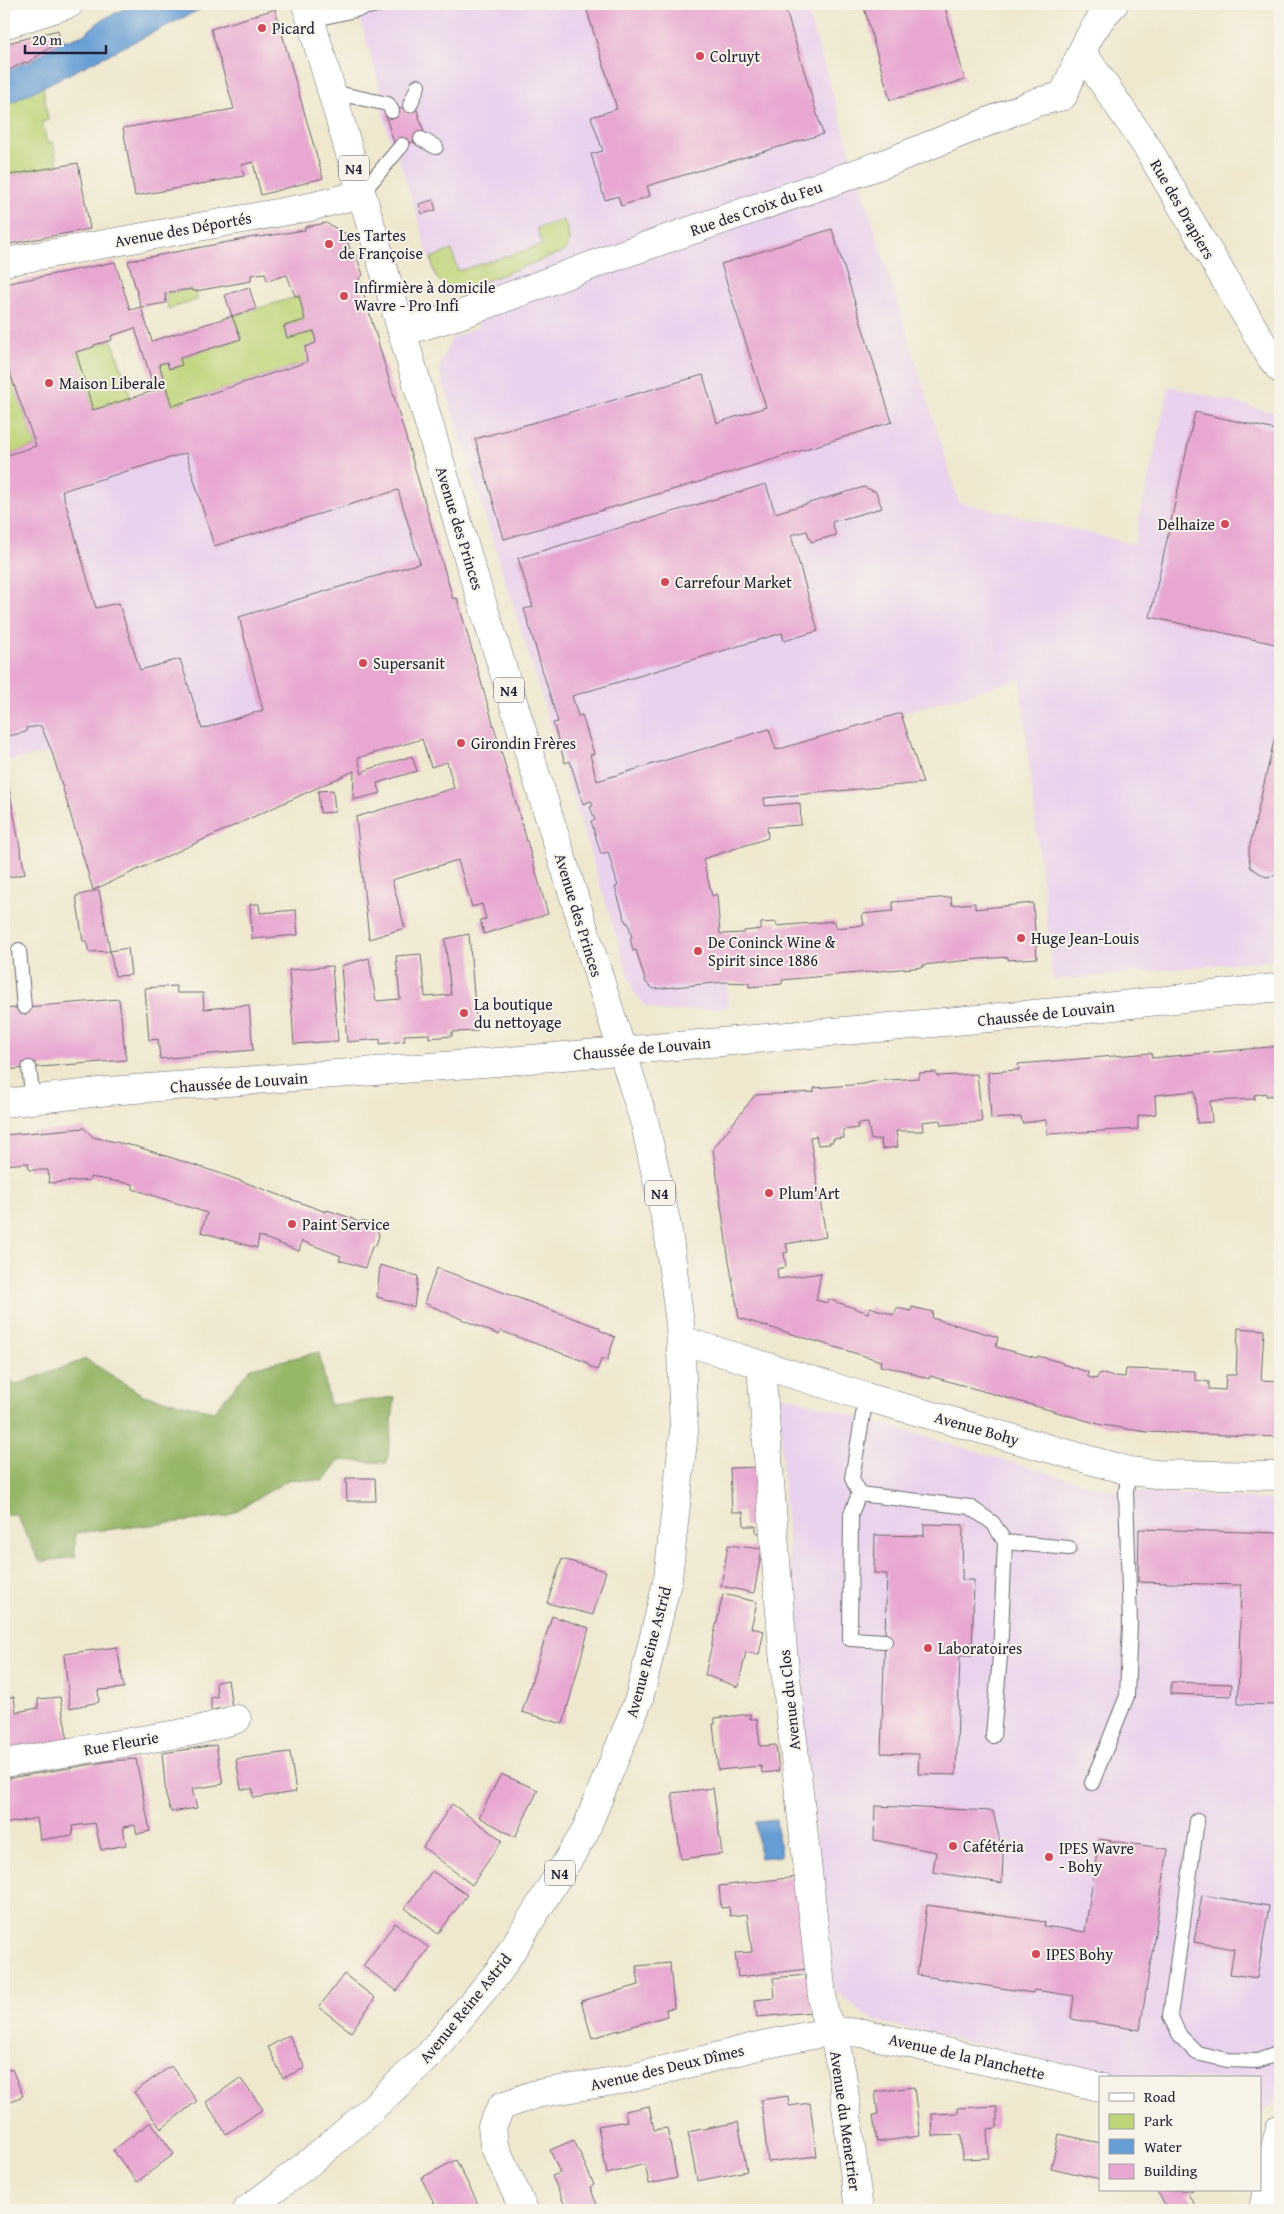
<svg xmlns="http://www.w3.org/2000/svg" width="1284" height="2214" font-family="'Gentium Book Plus',serif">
<rect width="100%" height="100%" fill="#f7f3e8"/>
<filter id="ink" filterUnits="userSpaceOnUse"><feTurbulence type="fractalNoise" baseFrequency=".02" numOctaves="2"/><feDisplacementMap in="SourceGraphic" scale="10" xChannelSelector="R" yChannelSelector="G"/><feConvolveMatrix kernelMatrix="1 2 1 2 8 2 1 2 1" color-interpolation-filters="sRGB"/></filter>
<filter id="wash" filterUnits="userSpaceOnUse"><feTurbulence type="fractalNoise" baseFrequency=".0096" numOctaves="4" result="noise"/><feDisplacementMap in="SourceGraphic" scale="20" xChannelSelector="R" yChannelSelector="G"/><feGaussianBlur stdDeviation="1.12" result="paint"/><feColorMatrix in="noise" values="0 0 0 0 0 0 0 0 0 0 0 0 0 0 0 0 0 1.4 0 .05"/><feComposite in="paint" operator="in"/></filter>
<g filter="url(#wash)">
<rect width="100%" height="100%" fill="#efe8cf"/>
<g fill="#e9d2ed">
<path d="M356,4H805L959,502L1134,544L1169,386L1280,414V959L1053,980L1020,679L901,713L923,783L799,795L801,825L767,827L768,838L703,859L712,895L717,894L729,1007L663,1012L645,1006L633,990L439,368L451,339L478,327L464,289H454L443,285L435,277L402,167L391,144L383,114L380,88Z"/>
<path d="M378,342L453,598H457L491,718L349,761L354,771L93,890L52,753L4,761V456L172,406L307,362Z"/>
<path d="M780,1394L1106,1490L1280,1501V2076L1275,2100L1260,2115V2078H1126L875,2021L834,1991L803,1723L782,1467Z"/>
</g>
<g fill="#bed478" stroke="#707b5a">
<path d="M43,86L48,120L42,122L47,143L53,142L58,167L4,176V106Z"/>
<path d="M564,220C567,231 574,243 563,252L464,289C439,289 435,280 431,258L452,250L458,271L542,245L537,228Z"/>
<path d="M192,289L196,291L197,300L168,309L165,293Z"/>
<path d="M299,296L305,320L284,326L287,337L314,331L316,343L313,344L307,362L172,406L159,364L167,362L170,369L181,365L180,358L241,339L232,316Z"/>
<path d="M112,340L131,398L93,410L76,352Z"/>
<path d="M4,357L36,446L4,456Z"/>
</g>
<path fill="#96b668" stroke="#5c6c52" d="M319,1352L330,1405L395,1397L387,1463L339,1460L323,1481L290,1479L226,1517L75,1533V1557L40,1562L16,1514L4,1515V1375L15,1385L86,1359L143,1395L214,1411L251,1368Z"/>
<g fill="#659dd4" stroke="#446088">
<path d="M134,4H211L4,106V73L24,62L27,63L62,40H70L83,35L100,21Z"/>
<path d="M776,1820L781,1856L760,1858L756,1822Z"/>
</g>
<g id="blocks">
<g fill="#e8a7d1" fill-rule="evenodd">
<path d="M4,4H27L4,11Z"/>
<path d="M585,4H784L823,134L647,186L650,196L621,206L618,196L605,200L591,154L603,151L591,117L617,109Z"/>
<path d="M863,4H944L965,80L890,100Z"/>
<path d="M275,9L323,178L261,195L253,162L241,165L244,176L135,196L123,128L234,109L211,29Z"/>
<path d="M58,30L60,41L27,63L24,62L4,73V44Z"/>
<path d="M415,104L426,138L395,147L385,113Z"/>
<path d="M78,163L90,229L4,245V176Z"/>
<path d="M433,200L436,210L422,214L419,204Z"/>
<path d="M326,223L345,233L352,255H356L363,275L359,278L378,342L453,599L457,598L548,914L484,934L480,920L486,919L482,904L472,907L458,860L392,880L405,928L369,939L356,817L454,788L447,762L431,767L422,739L358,758L362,774L366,770L412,756L417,771L377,783L381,793L353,800L354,771L93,890L52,752L41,726L26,728V732L4,737V692L8,691L4,680V456L36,446L4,357V284L115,262L130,310L141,307L152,341L232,316L241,339L180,358L182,365L169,369L167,362L159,364L165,382L153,384L135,328L111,336L112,340L94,345V347L76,352L93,410L166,387L172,406L307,362L305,347L316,343L314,331L287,338L284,326L305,320L299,296H295L287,275L267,281L265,273L251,275V281L196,291H193L192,289L165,293L166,303L141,307L128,261L260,236V237L305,230V227ZM186,453L214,546L398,490L420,563L239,617L263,710L202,729L180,659L140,670L119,603L96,608L62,491Z"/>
<path d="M832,229L892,422L733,472L504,539L475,439L703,375L717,423L766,407L721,264Z"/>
<path d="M249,287L256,309L232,316L225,295Z"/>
<path d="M1195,412L1280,431V645L1150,617Z"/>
<path d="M766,484L775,513L864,487L876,492L882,508L832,522L836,535L811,542L807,531L791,535L818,631L784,641L782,633L572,696L578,716L582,715L594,754L590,755L597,781L769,729L776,750L901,713L923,783L764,798L765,806L800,803L801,825L767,827L768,838L703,859L712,896L717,894L720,934L744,933V931L761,929V923L776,922L777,926L835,921L836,928L864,925L862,914L893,911V902L951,897L952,905L975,903V909L1033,903L1037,958L1008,960V957L980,959L923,965V967L782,980V984L749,987V983L725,982L654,989L646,983L636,950L633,951L630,938L632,937L628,922L626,923L615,887L618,886L608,852L601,854L591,821L595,820L590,807L593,806L591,801L583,804L570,761L565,763L553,723L558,722L524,609L533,607L518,558Z"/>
<path d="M1280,715V874L1266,877L1250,867L1249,849Z"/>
<path d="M4,777H7L25,874L4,878Z"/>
<path d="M333,790L335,812L320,813L318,791Z"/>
<path d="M99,890L110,951L89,952L86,941H83L76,896Z"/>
<path d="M250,904H259L260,913L296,910L298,935L252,939Z"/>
<path d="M469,934L477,1031L452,1032V1036L429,1038V1034L404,1035L405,1041L380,1044V1039L347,1042L341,966L369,958L376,1001L400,999L396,956L421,954L425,997L451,995L445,939Z"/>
<path d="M128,948L131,975L115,976L110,951Z"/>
<path d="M332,966L338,1041L294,1044L289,970Z"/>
<path d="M176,986L177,993H203L204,1009L249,1005L253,1050L160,1059L158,1039L149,1040L145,988Z"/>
<path d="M119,999L126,1060L4,1070V1009Z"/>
<path d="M1280,1046V1095L1266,1096V1093L1254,1095L1255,1099L1210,1101L1212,1122L1197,1123L1195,1091L1155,1095L1156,1114L1138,1116V1129L1047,1134L1046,1120L1022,1123L1021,1117L991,1119L988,1072L1019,1070L1018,1064L1151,1053L1152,1058Z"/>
<path d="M936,1072L937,1076L977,1074L982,1122L941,1125L940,1120L922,1122L923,1131H896L898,1147L882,1149L881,1139L871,1140L868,1123L857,1124L858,1128L843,1130L844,1138L833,1139V1142H829L830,1144L818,1145L816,1136L810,1137L826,1237L786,1244L788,1252L784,1253L786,1267L777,1269L778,1279L821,1273L816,1300L827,1303L828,1299L868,1313L870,1307L894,1315L897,1308L911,1311L912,1307L933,1312L932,1318L998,1337L996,1347L1037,1358L1038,1356L1063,1363L1062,1364L1088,1372V1377L1096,1379L1100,1373L1114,1377V1376L1125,1377L1126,1369L1195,1371V1380L1209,1382V1389L1225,1390L1226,1375H1236L1238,1328L1264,1330L1261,1380L1280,1381V1437L1147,1432L1102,1425L930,1376L929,1379L911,1373L912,1372L880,1366L881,1361L739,1318L728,1255L713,1149L755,1095L814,1092V1088L864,1084L875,1081L919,1078V1073Z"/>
<path d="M84,1128L93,1137L138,1147L219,1173L326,1212L327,1210L351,1218L358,1222L362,1221L374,1225L377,1229L379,1236L376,1245L372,1247L365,1268L339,1260L341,1256L302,1241L299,1251L259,1236L257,1248L201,1232L207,1213L133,1189V1184L90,1177V1180L49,1183L48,1170H29L28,1163L4,1165V1135Z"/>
<path d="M380,1265L418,1276L414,1307L377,1297Z"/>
<path d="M437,1268L600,1328L599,1330L615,1337L607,1361L602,1358L597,1370L589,1366L586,1362L501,1331L499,1335L424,1303Z"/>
<path d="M763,1467L766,1532L756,1533V1526H744L743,1512H732L730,1468Z"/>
<path d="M346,1478H375L376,1501H347Z"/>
<path d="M924,1524L963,1525L962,1580H974L972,1656H960L956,1775L918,1774L919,1754L881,1753L887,1574L874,1573L875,1535L924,1536Z"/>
<path d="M1139,1529L1280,1533V1705L1238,1704L1241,1585L1138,1582Z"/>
<path d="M728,1545L762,1549L754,1593L721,1586Z"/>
<path d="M562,1559L606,1571L593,1615L547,1603Z"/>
<path d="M723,1594L757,1602L751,1628L764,1631L759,1655L746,1652L738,1687L705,1675Z"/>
<path d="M552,1616L589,1628L563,1724L522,1712Z"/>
<path d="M117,1647L124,1688L98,1690L99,1702L70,1708L64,1654Z"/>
<path d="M228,1680L232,1707L211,1710V1698L217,1697L216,1682Z"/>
<path d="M1171,1682L1232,1684L1231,1696L1171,1694Z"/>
<path d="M14,1697L16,1712L38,1708V1699L60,1697L68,1741L4,1749V1698Z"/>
<path d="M750,1714V1719H757L760,1746L776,1745L779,1771L762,1773L761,1766L718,1770L713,1724H715V1718Z"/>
<path d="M216,1745L223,1784L192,1789L197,1808L171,1812L166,1796L162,1753Z"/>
<path d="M290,1752L296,1792L253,1798V1789H241L236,1759Z"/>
<path d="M136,1759L150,1831L137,1834L135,1825L123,1827L126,1845L101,1850L95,1823L72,1826L73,1835L40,1840L37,1818L4,1824V1779L111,1761Z"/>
<path d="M501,1774L538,1790L515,1837L479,1817Z"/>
<path d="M713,1788L722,1854L681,1859L672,1793Z"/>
<path d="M452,1804L502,1840L472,1885L423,1847Z"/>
<path d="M875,1806L993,1811L1003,1855L1002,1883L933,1872L936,1852L874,1840Z"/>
<path d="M1099,1839L1168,1849L1140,2030L1071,2019L1074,1996L1034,1990L1033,1993L917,1975L927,1905L1045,1922L1044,1926L1085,1932Z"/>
<path d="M4,1848L8,1863L4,1864Z"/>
<path d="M432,1871L467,1895L438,1934L405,1908Z"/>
<path d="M797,1877L808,1969L738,1977L735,1953L752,1952L747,1914L730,1916L729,1907L721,1908L719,1886Z"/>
<path d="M1202,1895L1269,1906L1257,1978L1230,1974L1234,1949L1194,1942Z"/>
<path d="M395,1923L429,1948L397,1991L363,1966Z"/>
<path d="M670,1963L674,2008L666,2009L667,2016L592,2038L581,2001L639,1985L636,1966Z"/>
<path d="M344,1974L375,1998L351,2032L319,2007Z"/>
<path d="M808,1975L812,2012L757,2017L755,2000L775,1998L773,1978Z"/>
<path d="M289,2035L305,2068L283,2078L268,2047Z"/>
<path d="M171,2066L197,2101L161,2129L134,2092Z"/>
<path d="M12,2069L23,2096L4,2104V2072Z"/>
<path d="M240,2078L263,2109L226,2134L206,2102Z"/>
<path d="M914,2087L920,2136L877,2142L873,2115L878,2114L875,2092Z"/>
<path d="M788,2096L789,2106L810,2103L817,2156L768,2162L761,2100Z"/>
<path d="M649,2106L654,2130L667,2128L677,2178L649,2184L645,2164L607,2174L598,2126L627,2121L625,2111Z"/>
<path d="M997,2106V2128L987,2129L989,2158L962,2159L961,2135L933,2136L932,2114L958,2113V2108Z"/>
<path d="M151,2122L174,2154L137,2182L113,2150Z"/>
<path d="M738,2122L747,2171L697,2181L688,2132Z"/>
<path d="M1059,2134L1100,2143V2179L1051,2168Z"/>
<path d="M574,2140L594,2185L590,2187L599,2210H567L552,2176L560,2173L550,2150Z"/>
<path d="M456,2160L481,2210H438L421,2178Z"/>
<path d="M1156,2190H1194L1188,2194L1198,2210H1169Z"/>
</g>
</g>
</g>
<g filter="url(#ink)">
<use href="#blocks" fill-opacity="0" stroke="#6a676f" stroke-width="1"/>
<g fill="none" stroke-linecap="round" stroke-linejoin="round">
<defs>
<g id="service">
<path d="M311,20L381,4"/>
<path d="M332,92L388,104L392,111"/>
<path d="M410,105L418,86"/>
<path d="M421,139L436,147"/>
<path d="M361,194L402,145"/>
<path d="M19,950L24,1007"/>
<path d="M29,1068L33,1100"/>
<path d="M866,1397L852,1478L859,1494L851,1514L850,1639L885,1641"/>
<path d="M859,1494L970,1507L993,1523L1005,1542L1000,1656L993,1736"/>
<path d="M1005,1542L1069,1548"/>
<path d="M1092,1783L1127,1696L1130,1624L1126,1491L1129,1471"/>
<path d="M1197,1821L1170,2016L1180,2036L1197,2053L1227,2060L1257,2061L1280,2053"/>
</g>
<g id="minor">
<path d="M4,25L69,4"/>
<path d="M1082,52L1147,147L1271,358L1280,369"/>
<path d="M4,262L310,207L361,194"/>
<path d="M402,332L462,314L606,260L886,163L1037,102L1063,96C1077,63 1088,29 1114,4"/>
<path d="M681,1340L866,1397L1129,1471L1156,1474L1280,1476"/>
<path d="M761,1366L783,1651L824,2013L833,2031L842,2074L859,2210"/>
<path d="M4,1763L195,1731L237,1719"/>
<path d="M524,2210L494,2145L492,2126L502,2106L536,2094L632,2078L762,2045L833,2031L862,2033L1100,2087"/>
<path d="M1263,2210L1274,2152L1280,2128"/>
</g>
<path id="secondary" d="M4,1103L108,1091L497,1062L1079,1010L1280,987"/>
<path id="primary" d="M247,2210L310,2162L361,2119L430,2054L499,1971L584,1834L639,1699L668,1578L684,1432L680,1324L668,1231L645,1124L470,564L306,4"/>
</defs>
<use href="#service" stroke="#6a676f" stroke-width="16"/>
<use href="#minor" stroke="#6a676f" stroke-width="29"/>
<use href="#secondary" stroke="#6a676f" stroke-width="29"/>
<use href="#primary" stroke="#6a676f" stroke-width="29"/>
<use href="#service" stroke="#fff" stroke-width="14"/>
<use href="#minor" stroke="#fff" stroke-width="28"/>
<use href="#secondary" stroke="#fff" stroke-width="28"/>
<use href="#primary" stroke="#fff" stroke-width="28"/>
</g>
</g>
<g fill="#d1495b" stroke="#f7f3e8" stroke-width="2">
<circle cx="262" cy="28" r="5"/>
<circle cx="700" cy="56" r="5"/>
<circle cx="329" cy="244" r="5"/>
<circle cx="344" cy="296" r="5"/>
<circle cx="49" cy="383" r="5"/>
<circle cx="1225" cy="524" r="5"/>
<circle cx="665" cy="582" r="5"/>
<circle cx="363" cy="663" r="5"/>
<circle cx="461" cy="743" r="5"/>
<circle cx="1021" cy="938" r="5"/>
<circle cx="698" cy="951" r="5"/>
<circle cx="464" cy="1013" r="5"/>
<circle cx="769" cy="1193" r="5"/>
<circle cx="292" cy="1224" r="5"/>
<circle cx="928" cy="1648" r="5"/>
<circle cx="953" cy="1846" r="5"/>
<circle cx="1049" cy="1857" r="5"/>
<circle cx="1036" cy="1954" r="5"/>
</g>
<g text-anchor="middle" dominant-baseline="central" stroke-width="4" stroke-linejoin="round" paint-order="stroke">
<g fill="#f7f3e8" stroke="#62616f" stroke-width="1">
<rect x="339" y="155.5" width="30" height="25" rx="4"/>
<rect x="494" y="677.5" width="30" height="25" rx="4"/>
<rect x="645" y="1180.5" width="30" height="25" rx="4"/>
<rect x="545" y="1860.5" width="30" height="25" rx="4"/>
</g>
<g font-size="15" font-weight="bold" fill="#22223b">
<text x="354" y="168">N4</text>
<text x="509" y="690">N4</text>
<text x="660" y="1193">N4</text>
<text x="560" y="1873">N4</text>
</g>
<g font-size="16" fill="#22223b" stroke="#f7f3e8" text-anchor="start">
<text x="272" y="28">Picard</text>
<text x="710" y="56">Colruyt</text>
<text x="339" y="235">Les Tartes<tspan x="339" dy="18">de Françoise</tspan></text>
<text x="354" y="287">Infirmière à domicile<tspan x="354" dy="18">Wavre - Pro Infi</tspan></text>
<text x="59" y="383">Maison Liberale</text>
<text x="1215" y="524" text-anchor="end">Delhaize</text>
<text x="675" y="582">Carrefour Market</text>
<text x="373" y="663">Supersanit</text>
<text x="471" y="743">Girondin Frères</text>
<text x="1031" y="938">Huge Jean-Louis</text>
<text x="708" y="942">De Coninck Wine &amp;<tspan x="708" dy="18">Spirit since 1886</tspan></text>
<text x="474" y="1004">La boutique<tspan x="474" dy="18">du nettoyage</tspan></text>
<text x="779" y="1193">Plum'Art</text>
<text x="302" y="1224">Paint Service</text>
<text x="938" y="1648">Laboratoires</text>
<text x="963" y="1846">Cafétéria</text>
<text x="1059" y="1848">IPES Wavre<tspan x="1059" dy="18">- Bohy</tspan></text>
<text x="1046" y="1954">IPES Bohy</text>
</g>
<g font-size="16" fill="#22223b" stroke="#f7f3e8">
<text transform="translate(756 208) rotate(-19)">Rue des Croix du Feu</text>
<text transform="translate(1183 209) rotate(60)">Rue des Drapiers</text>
<text transform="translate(183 229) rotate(-10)">Avenue des Déportés</text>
<text transform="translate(460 528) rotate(73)">Avenue des Princes</text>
<text transform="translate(579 915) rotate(73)">Avenue des Princes</text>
<text transform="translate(1046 1013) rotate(-6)">Chaussée de Louvain</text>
<text transform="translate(642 1048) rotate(-5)">Chaussée de Louvain</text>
<text transform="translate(239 1082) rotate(-4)">Chaussée de Louvain</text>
<text transform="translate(977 1428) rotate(16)">Avenue Bohy</text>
<text transform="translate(648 1652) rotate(-75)">Avenue Reine Astrid</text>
<text transform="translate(789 1700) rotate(-96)">Avenue du Clos</text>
<text transform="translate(121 1743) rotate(-10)">Rue Fleurie</text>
<text transform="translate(465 2008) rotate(-51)">Avenue Reine Astrid</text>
<text transform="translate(967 2056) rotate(13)">Avenue de la Planchette</text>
<text transform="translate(667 2067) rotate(-13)">Avenue des Deux Dîmes</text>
<text transform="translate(846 2121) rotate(82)">Avenue du Menetrier</text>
</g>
</g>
<rect width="1284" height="2214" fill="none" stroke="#f7f3e8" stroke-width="20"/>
<rect x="1099" y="2076" width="162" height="115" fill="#f7f3e8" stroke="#a29fa3"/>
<rect x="1109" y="2093" width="25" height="8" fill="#ffffff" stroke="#a29fa3"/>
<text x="1144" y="2102" font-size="15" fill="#22223b">Road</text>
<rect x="1109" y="2114" width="25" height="15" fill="#bed478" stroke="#a29fa3"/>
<text x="1144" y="2126" font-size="15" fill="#22223b">Park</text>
<rect x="1109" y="2139" width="25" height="15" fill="#659dd4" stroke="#a29fa3"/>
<text x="1144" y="2152" font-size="15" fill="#22223b">Water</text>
<rect x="1109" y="2164" width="25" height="15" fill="#e8a7d1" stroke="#a29fa3"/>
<text x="1144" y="2176" font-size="15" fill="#22223b">Building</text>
<path d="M25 45v8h81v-8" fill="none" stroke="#22223b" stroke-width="2.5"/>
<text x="32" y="45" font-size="15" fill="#22223b" stroke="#f7f3e8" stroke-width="4" paint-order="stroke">20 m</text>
</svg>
